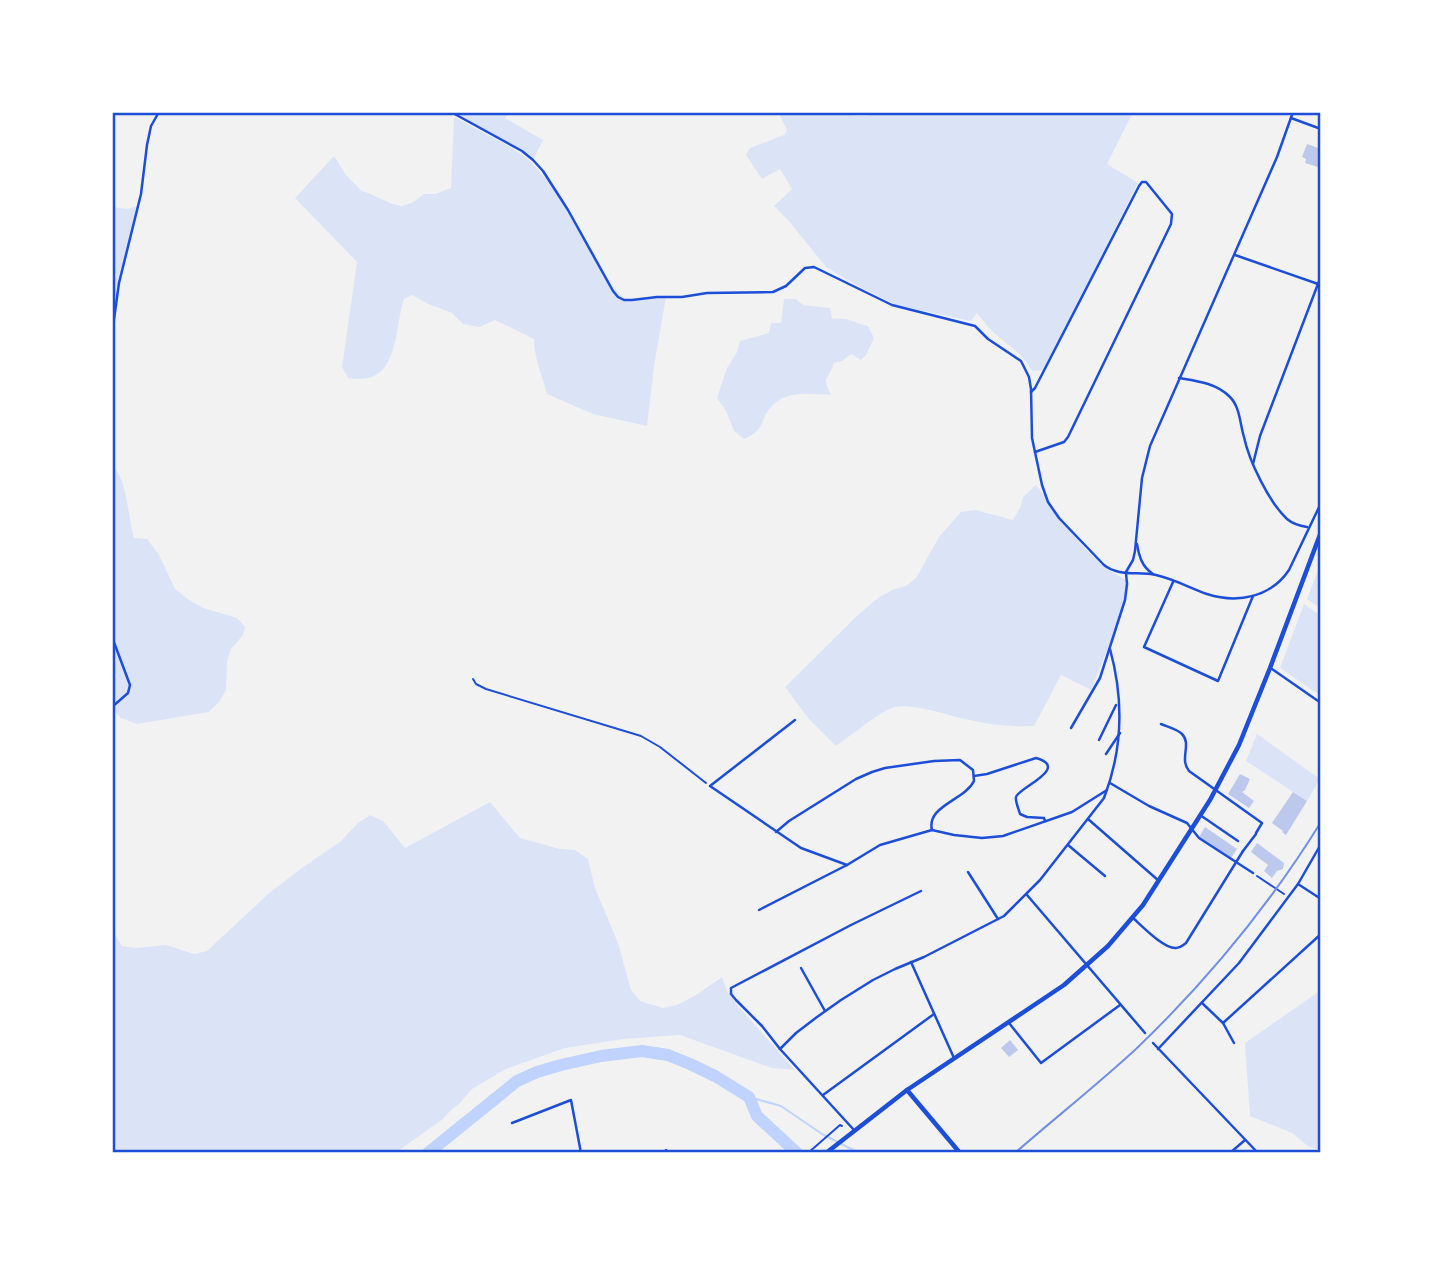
<svg xmlns="http://www.w3.org/2000/svg" width="1433" height="1265" font-family="Roboto,sans-serif">
<rect width="100%" height="100%" fill="#f2f2f2"/>
<g fill="#dbe4f7">
<path d="M451,112H509L505,118L543,140L533,160L522,151Z"/>
<path d="M778,112H844L856,116H867L869,112H1133L1107,164L1138,183L1044,370L1032,371C1024,355 1013,349 1000,338C991,331 984,322 977,313L971,321L896,305L854,284L826,267L788,220L774,206L792,189L780,169L762,179L746,155L750,148L784,135L787,130Z"/>
<path d="M454,117L507,145L527,158L550,183L612,285L621,296L630,301L666,297L654,366L647,426L593,414L547,394C542,375 534,358 534,339L495,320L479,327L463,324L452,313L428,304L412,295L404,299C393,333 400,387 348,378L342,367L357,262L295,198L334,156L346,175L361,190L390,203L401,206L412,203L424,194H435L451,188Z"/>
<path d="M138,206L125,254L112,326V207L127,209Z"/>
<path d="M784,299H796L803,305L830,308L832,319C851,317 852,323 868,326L874,338L866,355L861,360L851,354L842,361L834,363C828,382 821,375 831,395C812,394 787,390 772,406C758,421 767,429 744,439L734,431L726,411L717,398L727,368L737,352L740,341L769,333L771,323H781Z"/>
<path d="M112,466C127,476 128,519 134,538L147,539L159,555L175,589L189,600L203,608L237,618L245,627L243,635L231,649L227,662L226,690L219,702L209,712L137,724L121,718L113,710L112,646L114,645L112,641Z"/>
<path d="M1036,485L1087,551L1112,572L1130,582L1117,625L1091,690L1061,675L1034,726C1012,727 991,725 969,720C951,716 912,703 895,707C883,709 848,738 836,746L809,719L785,687L858,615L878,598L892,590L906,586L916,578L939,537L961,512L975,510L1013,520L1020,508L1023,497Z"/>
<path d="M1320,565L1321,591L1317,600L1321,601V609L1307,599Z"/>
<path d="M1304,604L1321,616V696L1280,668Z"/>
<path d="M1257,734L1320,779L1307,801L1246,761Z"/>
<path d="M490,802L520,838L560,849L575,850L588,859L595,888L618,943L631,990L640,1001L663,1008L677,1005L696,995L722,977L727,991L738,1006L795,1070L772,1068L680,1035L623,1039L565,1048L506,1069L472,1089L458,1105L451,1110L443,1119L395,1153H112V923L114,933L122,946L136,948L166,945L194,954L207,951L267,895L299,870L341,841L358,823L370,815L383,821L405,848Z"/>
<path d="M1321,990V1149L1309,1147L1292,1133L1250,1116L1245,1043Z"/>
</g>
<g fill="none" stroke-linecap="round" stroke-linejoin="round">
<path stroke="#bfd3fe" stroke-width="2" d="M749,1097L781,1106L822,1134L859,1153"/>
<path stroke="#bfd3fe" stroke-width="12" d="M428,1153L517,1081L537,1072L561,1065L601,1056L642,1051L668,1055L690,1064L715,1076L749,1097L757,1116L797,1153"/>
</g>
<g fill="#bdc9ec">
<path d="M1307,144L1321,149V168L1305,163L1306,159L1302,157Z"/>
<path d="M1240,774L1250,779L1245,790L1242,792L1254,801L1249,808L1228,794Z"/>
<path d="M1293,792L1307,801L1286,835L1282,832L1283,831L1272,823Z"/>
<path d="M1205,827L1237,849L1231,858L1199,837Z"/>
<path d="M1257,843L1284,863L1283,869L1277,871L1272,878L1264,871L1268,865L1251,852Z"/>
<path d="M1010,1040L1018,1050L1009,1057L1001,1048Z"/>
</g>
<g fill="none" stroke-linecap="round" stroke-linejoin="round">
<g stroke="#1d4ed8" stroke-width="2">
<path d="M473,679L476,684L486,689L641,736L660,747L706,783"/>
<path d="M1257,876L1284,894"/>
<path d="M808,1153L840,1125L842,1126"/>
</g>
<path stroke="#1d4ed8" stroke-width="2.5" d="M1243,851L1256,834"/>
<g stroke="#1d4ed8" stroke-width="2.5">
<path d="M451,112L522,151L533,160L543,171L568,210L613,291L618,297L624,300H632L657,297H682L707,293L773,292L786,286L805,268L814,267L892,305L975,326L988,339L1021,361L1029,377L1031,389L1032,438L1042,485L1048,502L1059,518L1104,565C1119,577 1138,571 1156,575C1174,579 1190,588 1207,594C1238,604 1271,597 1289,570L1321,503"/>
<path d="M1291,118L1321,129"/>
<path d="M1235,255L1321,285"/>
<path d="M112,334L119,283L141,194L147,145L151,126L159,112"/>
<path d="M1179,378C1197,381 1216,383 1230,397C1240,407 1240,424 1244,437C1249,461 1269,502 1287,519C1293,524 1300,526 1307,527"/>
<path d="M1031,392L1035,388L1139,186L1142,182H1146L1172,214L1171,224L1068,437L1064,442L1035,452"/>
<path d="M1253,464L1260,436L1321,276"/>
<path d="M1137,544C1139,556 1142,567 1153,574"/>
<path d="M1126,572L1133,560L1135,551L1142,478L1150,446L1277,157L1293,112"/>
<path d="M1173,582L1144,647L1218,681L1253,596"/>
<path d="M112,637L130,685L128,693L112,707"/>
<path d="M1272,669L1321,703"/>
<path d="M795,720L710,786L801,848L847,865"/>
<path d="M1161,724C1168,727 1177,729 1182,734C1192,744 1179,759 1189,771L1262,823L1256,833"/>
<path d="M1071,728L1100,678L1125,600L1127,584L1126,573"/>
<path d="M1099,740L1116,705"/>
<path d="M1106,754L1120,733"/>
<path d="M974,776L987,774L1036,758C1071,768 1018,788 1016,797C1015,801 1019,810 1020,814L1027,817L1044,818L1045,821"/>
<path d="M1110,783L1149,806L1187,823L1199,838L1253,873"/>
<path d="M1200,815L1238,841"/>
<path d="M1088,819L1159,881"/>
<path d="M776,832L789,821L856,779L872,772L885,768L934,761L960,760L973,770L974,781C965,800 926,806 932,830"/>
<path d="M1068,845L1105,876"/>
<path d="M968,872L998,919"/>
<path d="M1298,884L1321,899"/>
<path d="M1027,895L1145,1033"/>
<path d="M759,910L847,865L880,845L932,830L954,835L982,838L1003,836L1072,812L1107,790"/>
<path d="M1133,918C1142,926 1164,949 1176,948C1181,948 1182,946 1186,943L1243,851"/>
<path d="M911,962L954,1058"/>
<path d="M801,968L825,1011"/>
<path d="M1202,1003L1223,1023L1321,934"/>
<path d="M1009,1023L1041,1063L1120,1005"/>
<path d="M1223,1023L1234,1043"/>
<path d="M1153,1043L1258,1153"/>
<path d="M780,1049L796,1033L817,1017L841,1000L873,980L895,969L924,957L1004,916L1040,880L1104,798C1123,749 1124,700 1110,649"/>
<path d="M1158,1049L1239,963L1298,884L1321,844"/>
<path d="M823,1095L934,1014"/>
<path d="M512,1123L571,1100L581,1153"/>
<path d="M854,1130L780,1049L762,1026L736,1000L731,994V988L851,925L921,891"/>
<path d="M666,1150L668,1153"/>
<path d="M1230,1153L1245,1140"/>
</g>
<path stroke="#1d4ed8" stroke-width="4.5" d="M826,1153L907,1090"/>
<path stroke="#1d4ed8" stroke-width="4.5" d="M960,1153L907,1090L1064,985L1108,946L1143,905L1210,800L1239,745L1270,668L1321,532"/>
<path stroke="#7290e2" stroke-width="2" d="M1015,1153C1055,1118 1097,1085 1136,1049C1207,981 1269,906 1321,822"/>
</g>
<rect width="1433" height="1265" fill="none" stroke="#ffffff" stroke-width="228"/>
<rect x="114" y="114" width="1205" height="1037" fill="none" stroke="#1d4ed8" stroke-width="2.5"/>
</svg>
